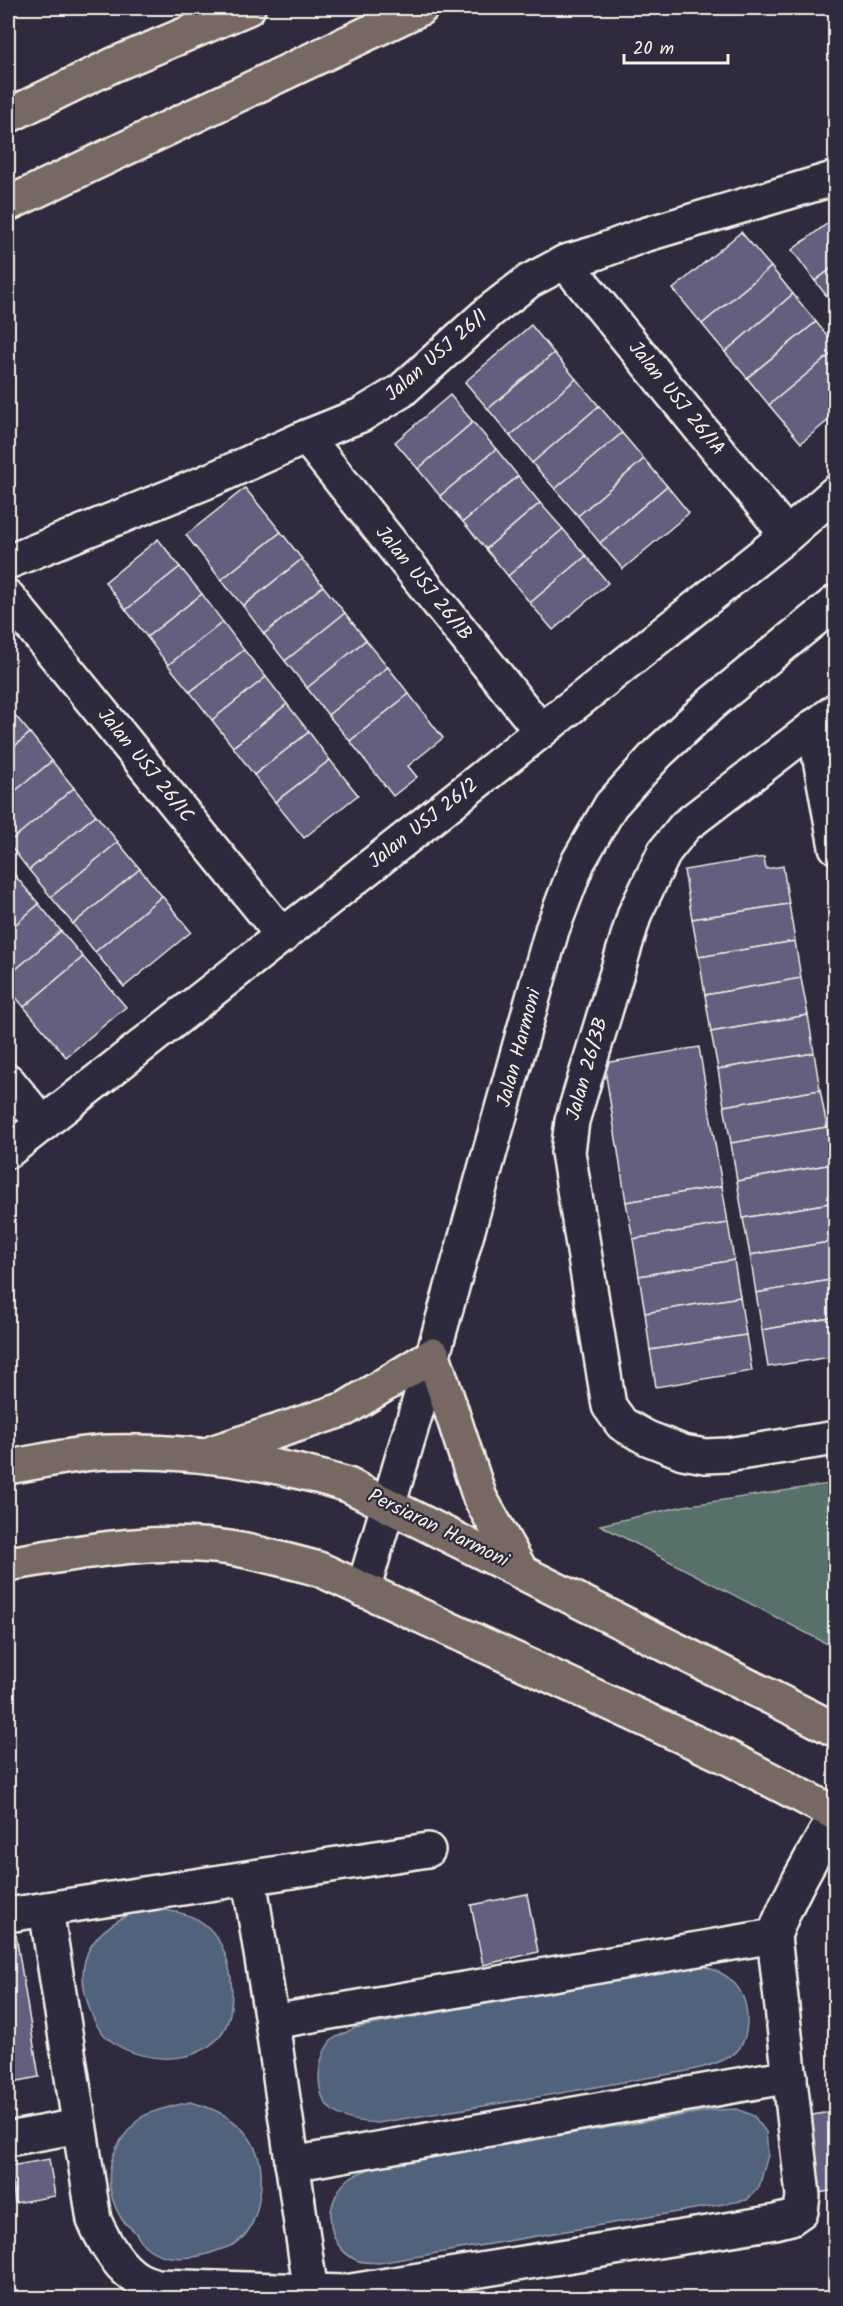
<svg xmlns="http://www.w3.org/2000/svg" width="843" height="2306" font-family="Kalam,sans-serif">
<rect width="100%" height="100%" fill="#2f2a3d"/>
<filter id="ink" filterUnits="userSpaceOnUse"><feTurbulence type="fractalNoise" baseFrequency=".0167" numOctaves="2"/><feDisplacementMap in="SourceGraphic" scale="12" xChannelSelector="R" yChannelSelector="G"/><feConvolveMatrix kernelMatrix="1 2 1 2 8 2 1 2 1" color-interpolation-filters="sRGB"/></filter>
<g filter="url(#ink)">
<path fill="#596f6a" stroke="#a6b0a9" stroke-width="1.5" d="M835,1483V1648L600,1525L684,1506Z"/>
<g fill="#51647c" stroke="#929ca7" stroke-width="1.5">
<path d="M141,1909C187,1909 217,1918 229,1967C233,1984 233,2005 228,2021C212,2067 144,2066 111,2041C100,2033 93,2020 89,2007C71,1956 95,1928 141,1909Z"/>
<path d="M698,1965C718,1970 735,1977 743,1997C750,2015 749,2045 731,2056C704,2072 665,2074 634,2080C549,2096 463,2109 378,2123C362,2122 347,2121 333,2111C313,2097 316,2055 333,2039C339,2035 348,2032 354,2028Z"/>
<path d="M190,2102C240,2114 270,2146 259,2200C257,2214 251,2231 240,2240C235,2245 226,2248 219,2250C197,2259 165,2263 145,2246C141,2242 138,2236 134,2231C130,2227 124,2223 121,2218C103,2188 106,2155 129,2130C133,2126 137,2120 142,2117C156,2109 174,2106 190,2102Z"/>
<path d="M737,2109L754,2116L766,2132L768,2155L759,2187L747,2200L379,2263C372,2262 362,2263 356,2260C323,2244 323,2198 351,2177C357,2173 366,2171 373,2167L714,2110Z"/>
</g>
<g fill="#62607e" stroke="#f4f1e8" stroke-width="1.5">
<path d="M836,217V265L815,281L792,250Z"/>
<path d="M741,232L771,267L702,324L673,289Z"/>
<path d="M836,265V308L815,281Z"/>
<path d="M771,267L793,294L725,352L702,324Z"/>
<path d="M793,294L816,322L747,378L725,352Z"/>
<path d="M816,322L836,346V350L769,405L747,378Z"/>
<path d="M531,325L554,353L488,409L465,382Z"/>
<path d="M836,350V414L801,443L769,405Z"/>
<path d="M554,353L576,379L510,436L488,409Z"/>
<path d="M576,379L599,406L532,463L510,436Z"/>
<path d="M450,395L473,422L418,469L395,442Z"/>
<path d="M599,406L622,433L555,489L532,463Z"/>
<path d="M473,422L496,449L440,496L418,469Z"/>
<path d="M622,433L644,459L578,516L555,489Z"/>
<path d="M496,449L518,476L463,522L440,496Z"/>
<path d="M644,459L667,486L600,543L578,516Z"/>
<path d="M518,476L540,503L486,549L463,522Z"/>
<path d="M667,486L689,513L623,569L600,543Z"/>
<path d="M245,488L281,532L221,580L186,535Z"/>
<path d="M540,503L563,529L508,576L486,549Z"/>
<path d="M563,529L586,556L530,603L508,576Z"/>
<path d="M281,532L302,559L243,606L221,580Z"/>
<path d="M158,539L180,567L126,610L105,582Z"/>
<path d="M586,556L608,583L553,630L530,603Z"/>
<path d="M302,559L323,586L264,634L243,606Z"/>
<path d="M180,567L202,594L147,637L126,610Z"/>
<path d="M323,586L345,613L285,661L264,634Z"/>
<path d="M202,594L223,622L168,665L147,637Z"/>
<path d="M345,613L366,640L307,688L285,661Z"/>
<path d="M223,622L244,650L190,692L168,665Z"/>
<path d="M366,640L388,667L328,715L307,688Z"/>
<path d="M244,650L266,677L212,720L190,692Z"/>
<path d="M388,667L409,694L350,741L328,715Z"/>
<path d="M266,677L287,704L233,747L212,720Z"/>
<path d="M409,694L443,738L408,766L417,777L393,796L350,741Z"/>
<path d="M287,704L309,732L254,775L233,747Z"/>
<path d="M8,707L30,733L8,752Z"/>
<path d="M309,732L330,760L275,802L254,775Z"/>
<path d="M30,733L52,761L8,797V752Z"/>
<path d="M330,760L358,795L304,838L275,802Z"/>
<path d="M52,761L74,788L8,843V797Z"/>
<path d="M74,788L96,815L29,870L8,843Z"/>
<path d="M96,815L118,842L51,897L29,870Z"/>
<path d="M118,842L140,869L73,924L51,897Z"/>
<path d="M764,857L766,869L783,866L789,904L692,919L684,870Z"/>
<path d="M8,866L17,878L8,886Z"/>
<path d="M140,869L162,896L95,952L73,924Z"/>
<path d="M17,878L39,904L8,931V886Z"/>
<path d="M162,896L191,932L124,987L95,952Z"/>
<path d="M39,904L61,931L8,976V931Z"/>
<path d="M789,904L795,941L699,957L692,919Z"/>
<path d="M61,931L83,957L24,1007L8,988V976Z"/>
<path d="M795,941L801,978L705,995L699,957Z"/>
<path d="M83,957L126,1007L66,1057L24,1007Z"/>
<path d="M801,978L808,1015L711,1032L705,995Z"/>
<path d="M808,1015L814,1053L718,1069L711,1032Z"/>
<path d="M699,1047L722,1186L626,1202L604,1063Z"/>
<path d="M814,1053L820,1090L724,1106L718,1069Z"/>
<path d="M820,1090L827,1127L731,1143L724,1106Z"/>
<path d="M827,1127L833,1164L737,1181L731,1143Z"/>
<path d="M833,1164L836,1202L743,1218L737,1181Z"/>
<path d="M722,1186L728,1223L633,1239L626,1202Z"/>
<path d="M836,1202V1241L750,1255L743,1218Z"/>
<path d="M728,1223L734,1260L639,1276L633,1239Z"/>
<path d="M836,1241V1279L756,1293L750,1255Z"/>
<path d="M734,1260L740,1297L645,1313L639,1276Z"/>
<path d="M836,1279V1317L762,1330L756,1293Z"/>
<path d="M740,1297L746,1335L650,1350L645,1313Z"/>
<path d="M836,1317V1356L768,1367L762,1330Z"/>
<path d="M746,1335L752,1371L656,1387L650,1350Z"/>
<path d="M527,1894L538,1952L483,1965L471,1905Z"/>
<path d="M16,1935L39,2077L8,2083V1937Z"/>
<path d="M836,2111V2190L818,2193L806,2116Z"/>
<path d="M49,2159L55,2196L15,2203L10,2166Z"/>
</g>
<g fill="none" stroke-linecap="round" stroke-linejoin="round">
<defs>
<g id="minor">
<path d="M565,262L787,535"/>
<path d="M306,437L541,731"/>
<path d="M8,562L206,482L306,437L361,415L401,391L490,311L529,281L565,262L596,253L641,236L836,178"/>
<path d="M8,597L283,936"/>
<path d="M836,710L685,826L665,851L635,913L572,1121L568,1152L609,1406L622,1424L647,1438L683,1452L705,1456L727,1455L836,1438"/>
<path d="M814,726L836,847"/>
<path d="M8,1081L43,1124"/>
<path d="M8,1151L424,824L787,535L836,492"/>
<path d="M363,1590L433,1355L552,930L578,862L611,805L658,753L712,703L836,602"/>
<path d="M249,1878L272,2022L311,2293"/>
<path d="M46,1909L94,2220C103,2240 118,2267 138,2279C143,2282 150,2284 156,2286L345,2292L775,2222L791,2218L801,2211L803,2196L774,1936C789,1894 814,1854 836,1815"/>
<path d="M8,1915L428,1850"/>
<path d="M272,2022L774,1936"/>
<path d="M8,2139L79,2126"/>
<path d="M292,2164L790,2076"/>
</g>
<g id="major">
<path d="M214,1452L345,1409L433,1355L480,1498L521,1571"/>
<path d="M8,1467C40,1462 75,1453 108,1452C190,1450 270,1461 348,1485L836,1730"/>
<path d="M8,1564C80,1552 156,1537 230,1548C260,1553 289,1561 319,1569L729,1758L836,1814"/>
</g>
<g id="highway">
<path d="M8,116L113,65L248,8"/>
<path d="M8,204L421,8"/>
</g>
</defs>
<use href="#minor" stroke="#f4f1e8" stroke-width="38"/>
<use href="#major" stroke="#f4f1e8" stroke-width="38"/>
<use href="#highway" stroke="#f4f1e8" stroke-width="38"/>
<use href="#minor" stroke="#2f2a3d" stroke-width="33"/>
<use href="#major" stroke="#776864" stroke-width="33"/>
<use href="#highway" stroke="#776864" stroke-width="33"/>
</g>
</g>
<g text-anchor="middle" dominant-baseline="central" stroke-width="4.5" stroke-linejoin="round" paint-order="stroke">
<g font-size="20" fill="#f4f1e8" stroke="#2f2a3d">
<text transform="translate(437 356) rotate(-41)">Jalan USJ 26/1</text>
<text transform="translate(676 399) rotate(51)">Jalan USJ 26/1A</text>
<text transform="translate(423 584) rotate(51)">Jalan USJ 26/1B</text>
<text transform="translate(145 766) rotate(51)">Jalan USJ 26/1C</text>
<text transform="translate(424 824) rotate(-38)">Jalan USJ 26/2</text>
<text transform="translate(520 1048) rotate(-75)">Jalan Harmoni</text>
<text transform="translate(588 1069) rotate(-74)">Jalan 26/3B</text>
<text transform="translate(438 1529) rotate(26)">Persiaran Harmoni</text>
</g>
</g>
<rect width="843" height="2306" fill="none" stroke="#2f2a3d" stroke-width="30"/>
<rect x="15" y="15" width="813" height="2276" fill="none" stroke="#f4f1e8" stroke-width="2" filter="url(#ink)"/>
<path d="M624 54v9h104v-9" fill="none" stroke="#f4f1e8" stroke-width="3"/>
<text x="633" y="54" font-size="18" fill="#f4f1e8" stroke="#2f2a3d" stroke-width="4.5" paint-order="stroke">20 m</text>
</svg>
